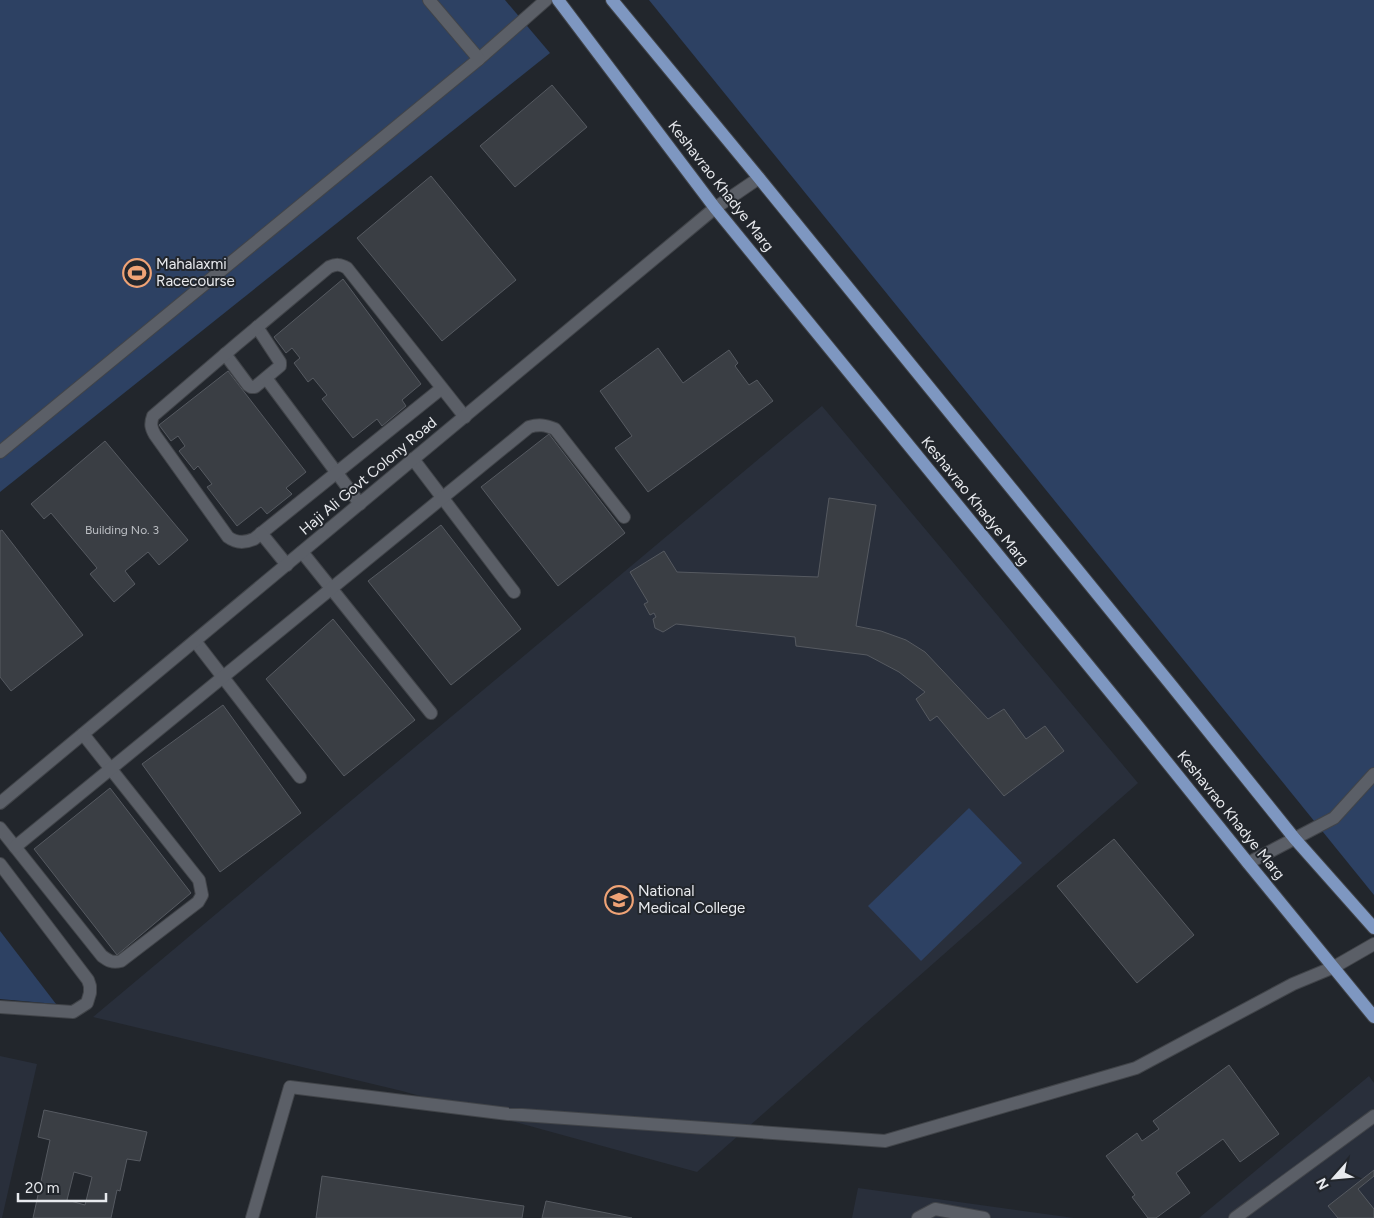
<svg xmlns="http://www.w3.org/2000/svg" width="1374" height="1218" font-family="Figtree,sans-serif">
<rect width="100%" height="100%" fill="#22262c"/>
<g fill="#292f3b">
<path d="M822,406L1138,783L697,1172L402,1091L93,1017Z"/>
<path d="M0,1056L37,1064L2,1218H0Z"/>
<path d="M1369,1076L1374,1083V1218H1199Z"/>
<path d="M858,1188L1074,1218H852Z"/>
</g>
<g fill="#2d4163">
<path d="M0,0H505L550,53L0,492Z"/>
<path d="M649,0H1374V895Z"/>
<path d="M969,808L1022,863L921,961L868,906Z"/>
<path d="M0,931L56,1004L0,999Z"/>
</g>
<g fill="#3a3e44" stroke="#565a61" fill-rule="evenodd">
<path d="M552,85L587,127L515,187L480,146Z"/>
<path d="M431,176L516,280L442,341L357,238Z"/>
<path d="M343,279L421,384L402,400L406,406L382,426L377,419L353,438L322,399L327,395L313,378L308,382L294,363L300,358L292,348L286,353L274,337Z"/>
<path d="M658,348L683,383L729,350L738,363L735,366L749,385L757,380L773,401L648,492L615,448L632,436L600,391Z"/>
<path d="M228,371L306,472L286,488L292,494L267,514L261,507L237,526L207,487L212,484L198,466L194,470L179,451L185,446L178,436L171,441L159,425Z"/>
<path d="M549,434L625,533L558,586L481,487Z"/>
<path d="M105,441L188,540L159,565L148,552L125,571L135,584L114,602L90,574L97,568L51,513L44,519L31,504Z"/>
<path d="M829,498L876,505L856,626L881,631L906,640L925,652L988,719L1004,709L1026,739L1045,726L1064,751L1004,796L937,716L930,721L916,699L925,692L899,672L867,655L796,646L795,637L676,624L663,632L655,628L653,619L656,617L654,613L650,615L644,604L648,602L630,572L664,551L677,572L818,577Z"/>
<path d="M441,525L521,629L451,685L368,581Z"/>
<path d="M2,530L83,635L11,691L0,677V531Z"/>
<path d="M333,619L415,720L344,776L266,679Z"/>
<path d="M223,705L301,813L220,872L142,764Z"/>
<path d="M110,788L191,893L117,955L34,849Z"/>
<path d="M1114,839L1194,935L1137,983L1057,886Z"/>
<path d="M1229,1065L1279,1134L1240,1162L1223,1139L1176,1173L1190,1193L1156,1218H1148L1132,1197L1135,1195L1106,1156L1137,1133L1142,1141L1159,1129L1153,1121Z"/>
<path d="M44,1110L147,1132L140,1161L127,1159L120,1191L117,1190L111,1218H33L50,1140L38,1137ZM74,1172L92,1177L85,1205L67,1200Z"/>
<path d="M1374,1170V1176L1358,1189L1374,1209V1218H1338L1328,1206Z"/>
<path d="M322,1176L524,1206L522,1218H316Z"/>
<path d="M546,1201L632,1218H542Z"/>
</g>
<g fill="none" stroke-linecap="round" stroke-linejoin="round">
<defs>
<g id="service">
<path d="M479,59L546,0"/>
<path d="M0,452L479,59L429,0"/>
<path d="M1248,863L1334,818L1374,774"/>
<path d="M252,1218L290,1087L508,1114L885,1141L1136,1068L1293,984L1334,967"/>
<path d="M918,1218L935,1209L984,1218"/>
<path d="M1235,1218L1374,1116"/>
</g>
<g id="minor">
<path d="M225,354L248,385L251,387H255L280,366V362L257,327"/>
<path d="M266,378L360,504"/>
<path d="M442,388L254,539C245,543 236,543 228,537L155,435C151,428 150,424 153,416L237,344L329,267C336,264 340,264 347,268L465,417"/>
<path d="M413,459L514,592"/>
<path d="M261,533L287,565"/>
<path d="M302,552L431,713"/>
<path d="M195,641L300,777"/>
<path d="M0,803L715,208L759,178"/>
<path d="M0,828L102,956C109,961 112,963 121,961L198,902L202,895L199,880L83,734"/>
<path d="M15,847L529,427C539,424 545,425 555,429L624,517"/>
<path d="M0,864L88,980L90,986V993L87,1003L73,1012L0,1007"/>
<path d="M1334,967L1374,944"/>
</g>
<g id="primary">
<path d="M558,0L715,208L1133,720L1248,863L1374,1017"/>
<path d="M612,0L759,178L1172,686L1295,839L1374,928"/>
</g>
</defs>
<use href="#service" stroke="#414449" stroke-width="14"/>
<use href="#minor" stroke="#414449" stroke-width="14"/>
<use href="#primary" stroke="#414449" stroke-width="14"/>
<use href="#service" stroke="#5b5f67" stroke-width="12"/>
<use href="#minor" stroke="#5b5f67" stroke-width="12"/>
<use href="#primary" stroke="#7e97c1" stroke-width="12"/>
</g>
<defs>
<symbol id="stadium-ring" viewBox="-11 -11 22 22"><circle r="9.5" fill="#22262c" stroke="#efa376" stroke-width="1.5"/><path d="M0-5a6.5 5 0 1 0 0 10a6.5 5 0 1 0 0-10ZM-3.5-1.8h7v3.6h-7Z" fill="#efa376"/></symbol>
<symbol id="university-ring" viewBox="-11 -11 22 22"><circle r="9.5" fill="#22262c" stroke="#efa376" stroke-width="1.5"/><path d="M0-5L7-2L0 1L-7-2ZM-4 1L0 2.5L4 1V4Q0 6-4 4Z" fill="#efa376"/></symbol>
</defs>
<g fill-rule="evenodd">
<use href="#stadium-ring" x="121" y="257" width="32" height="32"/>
<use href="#university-ring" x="603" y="884" width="32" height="32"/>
</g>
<g text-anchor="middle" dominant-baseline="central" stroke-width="4" stroke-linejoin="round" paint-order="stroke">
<g font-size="12" fill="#bcbfc4">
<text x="122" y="530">Building No. 3</text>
</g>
<g font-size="15" fill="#e8eaee" stroke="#22262c">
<text transform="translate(721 186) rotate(52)">Keshavrao Khadye Marg</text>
<text transform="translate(368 476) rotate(-40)">Haji Ali Govt Colony Road</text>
<text transform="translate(975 501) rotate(51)">Keshavrao Khadye Marg</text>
<text transform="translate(1231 815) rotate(51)">Keshavrao Khadye Marg</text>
</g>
<g font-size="15" fill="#e8eaee" stroke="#22262c" text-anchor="start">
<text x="156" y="264">Mahalaxmi<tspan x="156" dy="17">Racecourse</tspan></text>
<text x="638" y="891">National<tspan x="638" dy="17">Medical College</tspan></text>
</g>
</g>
<g transform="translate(1334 1178) rotate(243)" stroke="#22262c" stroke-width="4" paint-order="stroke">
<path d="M0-4L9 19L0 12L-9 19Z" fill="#e8eaee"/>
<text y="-8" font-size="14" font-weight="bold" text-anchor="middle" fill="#e8eaee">N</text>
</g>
<path d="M18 1193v8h88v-8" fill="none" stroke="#e8eaee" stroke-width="2.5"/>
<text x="25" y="1193" font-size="15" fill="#e8eaee" stroke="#22262c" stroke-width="4" paint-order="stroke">20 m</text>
</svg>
